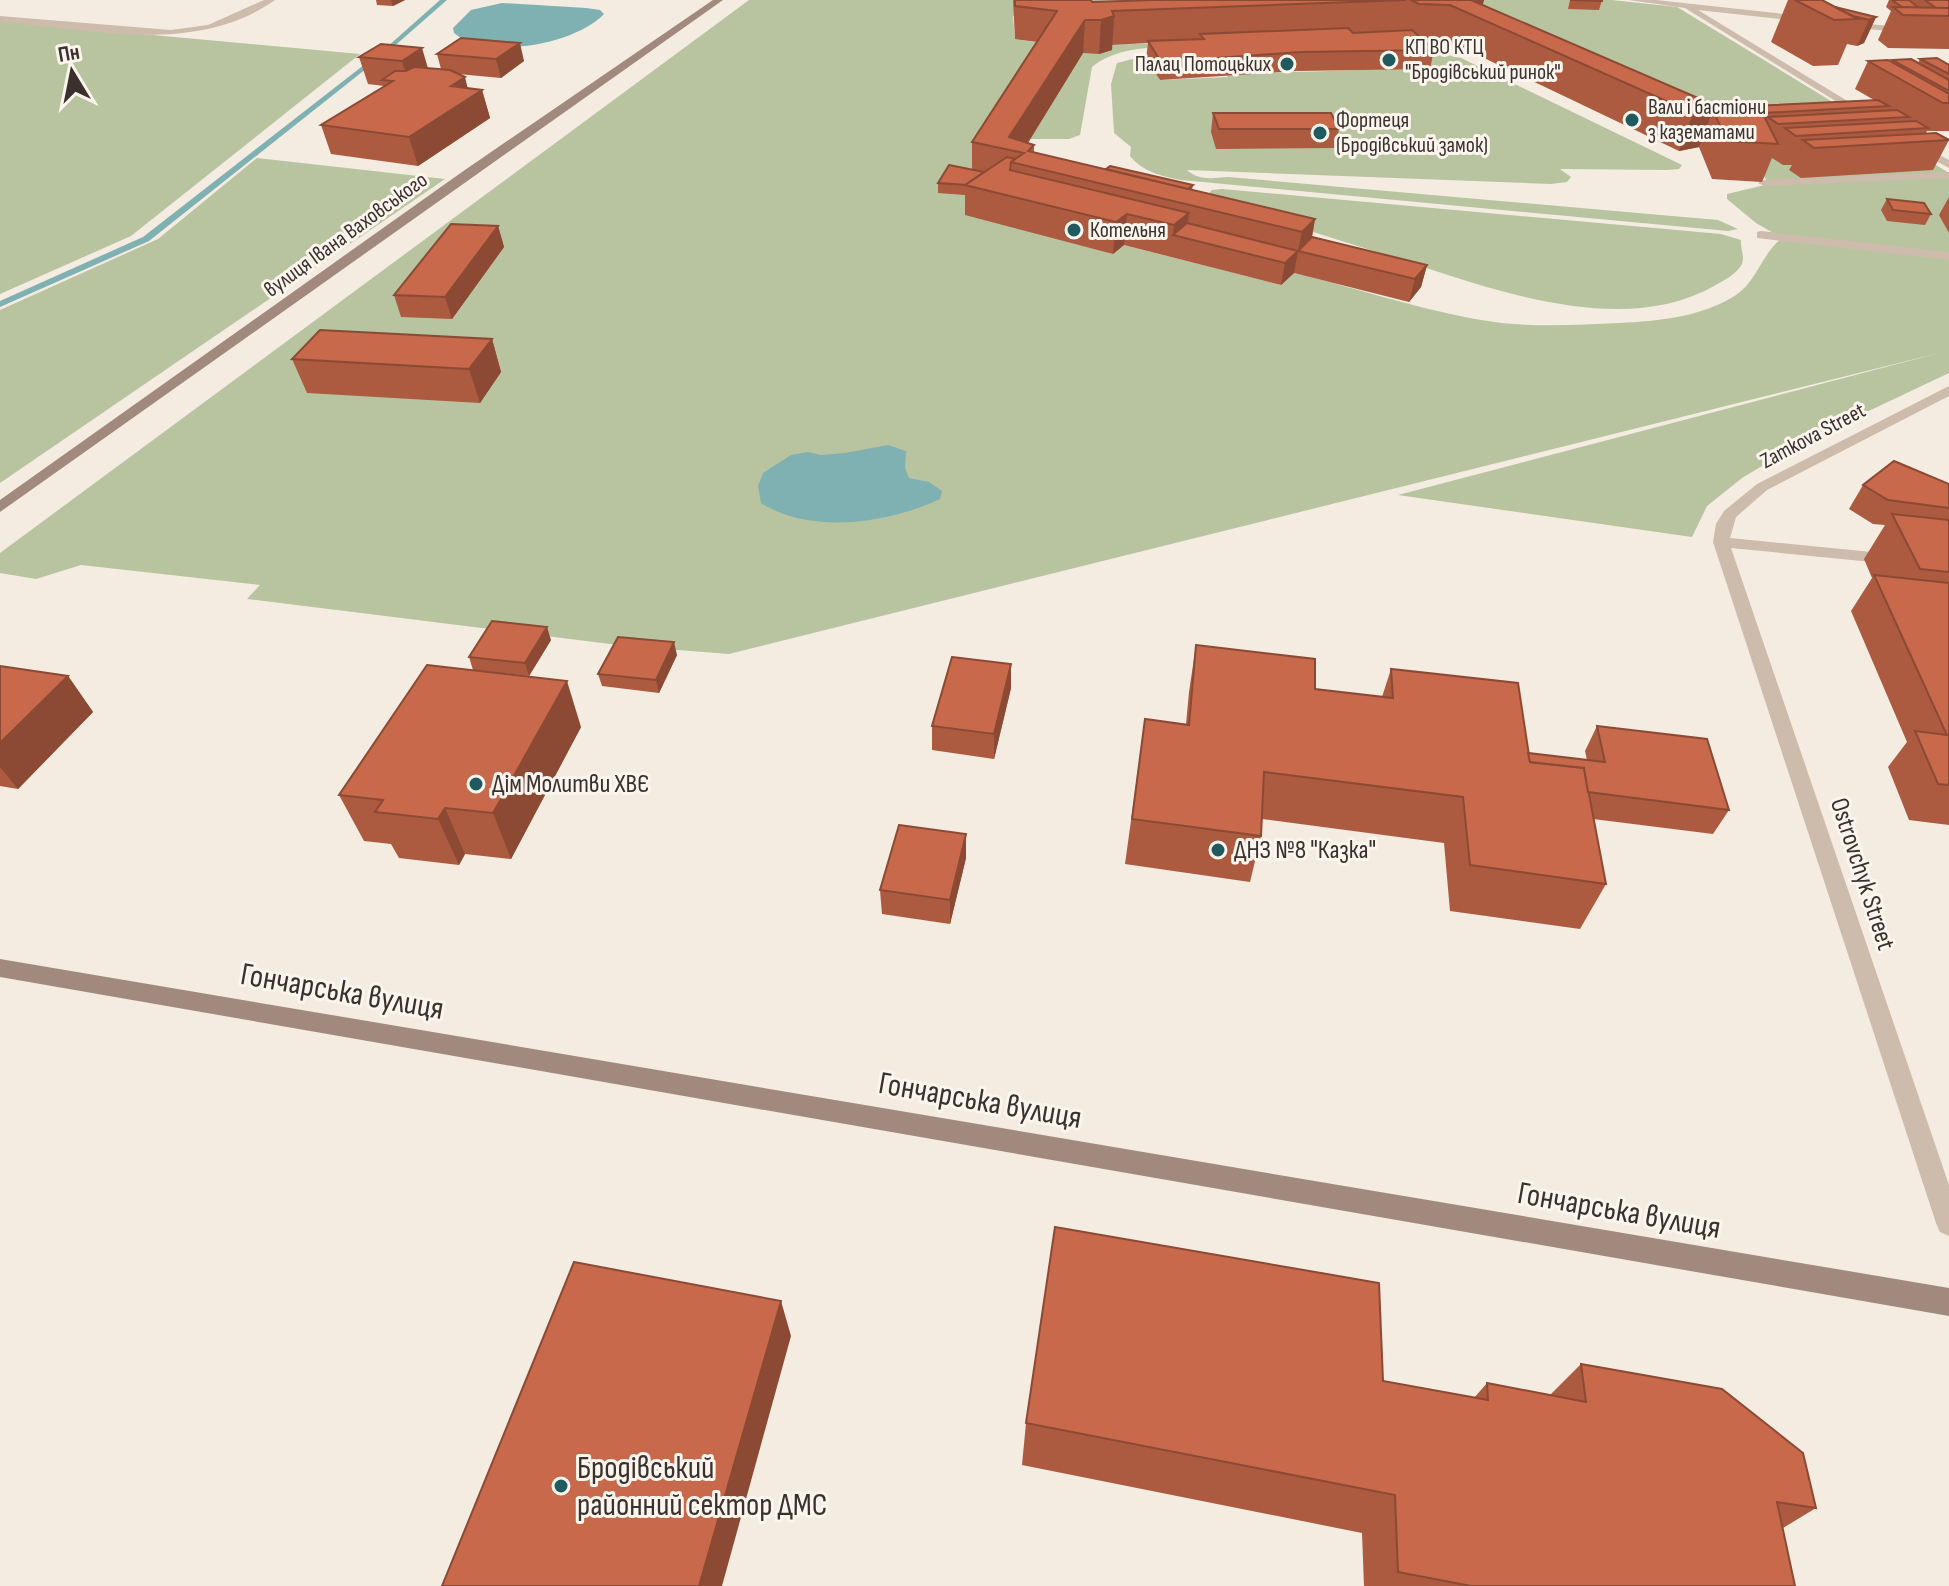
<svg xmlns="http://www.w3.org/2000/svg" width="1949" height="1586" font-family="'Sofia Sans Condensed',sans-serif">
<rect width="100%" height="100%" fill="#f4ebe1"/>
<g fill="#b8c4a0" fill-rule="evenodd">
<path d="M749,0H1612L1677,7L1949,173V373L1797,445L1742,478L1707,506L1692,537L1398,495L1939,353L729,654L626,646L247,599L260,585L81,565L36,579L0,573V553ZM1013,16L1452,28L1745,147L1769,184L1727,194V199L1756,223L1782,238C1762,253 1758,280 1736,295C1702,317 1659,321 1619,323C1580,325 1541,327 1502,323C1435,315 1361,289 1294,273L1281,285L1124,245L1113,254L968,194L972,180L1055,45L1015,39Z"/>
<path d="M0,21L360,54L131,236L0,294Z"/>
<path d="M1404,33L1412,37L1442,38L1474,54L1411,44L1163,46C1138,49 1113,50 1092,67L1080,135L1069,139H1029L1083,53L1110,45Z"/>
<path d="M1413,48L1461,58L1682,165L1679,169L1667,170L1560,169L1571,177L1567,182L1551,184L1187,170C1199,181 1213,178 1228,177L1718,220L1738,229L1728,231L1181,180C1161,176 1143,172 1130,156L1131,147L1114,133L1111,84L1117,63L1153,54ZM1147,60L1429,68L1226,74L1228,77L1160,80Z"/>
<path d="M257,158L445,179L0,483V310L158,239Z"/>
<path d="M1222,189L1721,234L1741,240C1740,248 1745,256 1742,264C1737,274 1723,281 1714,286C1616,342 1473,282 1374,251C1318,234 1263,215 1207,195L1212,190Z"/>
</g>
<g fill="#7fb0b2">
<path d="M502,3L586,8L600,10L604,14C576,44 487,61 454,33L453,28L471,10Z"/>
<path d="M888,445L906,451L905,468L909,478L929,482L942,491L940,499C889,523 810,535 761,503L758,486L763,473L791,455L808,452L821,455L845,453Z"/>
</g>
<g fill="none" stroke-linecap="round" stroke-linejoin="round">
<path fill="#7fb0b2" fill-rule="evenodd" d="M440,0H447L391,49L149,241L0,307V301L143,237L387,47Z"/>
<g fill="#cdbbac" fill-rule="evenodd">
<path d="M264,0H275C196,56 90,29 0,22V16L171,30L208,25Z"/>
<path d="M1629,0H1656L1811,17L1808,22L1698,10L1872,116L1863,118L1685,8Z"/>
<path d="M1845,22L1949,31V37L1848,27Z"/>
<path d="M1918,144L1949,160V168L1914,149L1913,147Z"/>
<path d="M1949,172V178L1764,186L1758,183L1764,180Z"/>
<path d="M1761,231L1949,252V260L1757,238V232Z"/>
<path d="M1949,386V396L1767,490L1736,517L1730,538L1892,554L1900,559L1892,564L1731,548L1949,1185V1236L1940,1232L1936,1223L1713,542L1716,524L1724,511L1757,484Z"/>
</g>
<g fill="#a18a7d" fill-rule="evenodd">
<path d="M713,0H723L0,512V500L462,172Z"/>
<path d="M0,959L1949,1288V1316L0,977Z"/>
</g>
</g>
<g fill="#ac5a40">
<path d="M376,0H405L393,6L377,5Z"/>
<path d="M1013,0H1091L1092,2L1154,0H1484L1482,5L1721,108L1749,109L1751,106L1874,100L1855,89L1868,61L1891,62L1892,60L1918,63L1920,59L1949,65V131H1927L1926,133L1949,140L1933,170L1801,178L1789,170L1792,165H1783L1772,158L1762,182L1712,179L1699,147L1679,151L1442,38H1420L1434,50L1430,69L1297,71L1160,80L1146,59L1148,43L1112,45V50L1099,54L1083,53L1028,143L1034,145V152L1106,169L1193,185L1192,190L1315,219L1312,237L1427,265L1421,287L1409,302L1294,273L1281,285L1124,245L1113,254L965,215V195L938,193V183L972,170V142L1037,42L1015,39Z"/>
<path d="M1570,0H1602L1599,10L1568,9Z"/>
<path d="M1788,0H1822L1835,7L1876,17L1864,43L1857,46L1847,44L1838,65L1813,66L1771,42Z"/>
<path d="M1889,0H1949V49L1888,48L1878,40L1891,11L1886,7Z"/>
<path d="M381,44L428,68L441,69L437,54L524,61L501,78L458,74L467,88L482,90L490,118L418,166L331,154L321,125L384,86L368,84L359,57Z"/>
<path d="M1213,113L1339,129L1335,148L1216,149L1211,132Z"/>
<path d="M1949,197V233L1939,215Z"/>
<path d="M1887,199L1931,214L1925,225L1887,221L1881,210Z"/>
<path d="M498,226L504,247L452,319L401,317L394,295Z"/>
<path d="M492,339L501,372L480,403L307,393L292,359Z"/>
<path d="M1863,485L1949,508V825L1909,820L1888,767L1907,742L1851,611L1872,578L1864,559L1885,525L1873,524L1849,509Z"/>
<path d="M551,640L529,676L473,670L469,657Z"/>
<path d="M1196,645L1315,689L1382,697L1391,669L1528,753L1587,760L1585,751L1597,726L1729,810L1713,834L1593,819L1606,884L1580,929L1450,911L1444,843L1262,819L1261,836L1250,882L1125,864L1145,719L1186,724L1189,692Z"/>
<path d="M677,655L659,693L602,686L598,674Z"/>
<path d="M1011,664V688L994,759L932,750V726Z"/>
<path d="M0,666L68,676L93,712L18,789L0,786Z"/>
<path d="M581,727L511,859L465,854L459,865L399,858L391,844L364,841L339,795Z"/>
<path d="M966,858L950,924L882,914L880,890Z"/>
<path d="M1581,1364L1816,1508L1783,1528L1795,1586H1364L1362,1533L1022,1465L1026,1423L1383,1381L1474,1398L1487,1383L1550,1395Z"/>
</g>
<g fill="#8c4a34">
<path d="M391,0H405L393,6Z"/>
<path d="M1458,0H1484L1479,18Z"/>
<path d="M1114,16L1112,50L1099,54L1101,20Z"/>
<path d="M1876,17L1864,43L1857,46L1869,20Z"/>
<path d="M1085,20L1083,53L1022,152L1009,137Z"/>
<path d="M520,43L524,61L501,78L496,59Z"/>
<path d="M422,48L430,75L410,88L402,61Z"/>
<path d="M465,77L470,98L482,90L490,118L418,166L409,137L451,86Z"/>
<path d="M1713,110L1699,147L1679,151L1693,113Z"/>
<path d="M1189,213L1186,238L1173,235L1174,225Z"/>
<path d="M1127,214L1124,245L1113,254L1116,222Z"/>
<path d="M1315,219L1309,253L1298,251L1302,232Z"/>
<path d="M498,226L504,247L452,319L445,297Z"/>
<path d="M1298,251L1294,273L1281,285L1285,263Z"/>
<path d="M1427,265L1421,287L1409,302L1415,279Z"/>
<path d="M492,339L501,372L480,403L469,369Z"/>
<path d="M547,627L551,640L529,676L525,663Z"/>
<path d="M674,642L677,655L659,693L656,680Z"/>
<path d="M1011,664V688L994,759V734Z"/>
<path d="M68,676L93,712L18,789L0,767V743Z"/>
<path d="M567,681L581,727L511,859L493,813Z"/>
<path d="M445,808L465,854L459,865L438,819Z"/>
<path d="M966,834V858L950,924V900Z"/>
<path d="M781,1301L791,1336L722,1586H699Z"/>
</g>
<g fill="#c8694b" stroke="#8c4a34" stroke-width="2">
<path d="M1015,0H1091L1092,2L1154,0H1406L1112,11L1114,16L1101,20H1085L1009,137L1034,145L1028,151L1315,219L1302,232L1011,162L1024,153L972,142L1057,11L1015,6Z"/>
<path d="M1411,0H1471L1721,108L1761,110L1778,144L1727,141L1713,110L1693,113L1450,5L1419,4Z"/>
<path d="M1570,0H1602V1Z"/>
<path d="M1795,0H1822L1858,19L1834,20Z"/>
<path d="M1892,0H1909L1919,8L1902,7Z"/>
<path d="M1925,0H1949V8H1936Z"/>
<path d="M1835,7L1876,17L1869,20L1853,16Z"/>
<path d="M1893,7L1949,8V16L1903,15Z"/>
<path d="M1348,28L1353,33L1412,30L1434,50L1301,52L1161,62L1148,41L1204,39L1200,34Z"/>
<path d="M461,38L520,43L496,59L437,54Z"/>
<path d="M381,44L422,48L402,61L359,57Z"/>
<path d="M1937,58L1949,65V74L1920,59Z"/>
<path d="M1911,59L1949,80V91L1892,60Z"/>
<path d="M1888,60L1949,94V103H1943L1868,61Z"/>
<path d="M414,67L450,70L465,77L451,86L482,90L409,137L321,125L393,81L382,80L395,71H406Z"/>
<path d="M1878,100L1889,106L1763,113L1761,110H1755L1751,106Z"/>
<path d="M1897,110L1909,117L1778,124L1768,117Z"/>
<path d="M1213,113H1331L1339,129H1219Z"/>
<path d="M1916,121L1928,128L1796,136L1785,128Z"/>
<path d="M1936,133L1949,140L1814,148L1803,140Z"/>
<path d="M1007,157L1015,159L1011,162L1010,170L1189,213L1174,225L1127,214L1116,222L965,185Z"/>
<path d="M949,165L984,172L965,185H967L938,183Z"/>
<path d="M1110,166L1193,185L1188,189L1106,169Z"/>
<path d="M1887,199L1924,203L1931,214L1893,210Z"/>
<path d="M1187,223L1298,251L1285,263L1173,235Z"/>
<path d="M451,224L498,226L445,297L394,295Z"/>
<path d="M1312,237L1427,265L1415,279L1298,251Z"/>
<path d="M320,330L492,339L469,369L292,359Z"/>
<path d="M1894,461L1949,484V508L1888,500L1863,485Z"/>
<path d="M1892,514L1949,520V572L1920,569Z"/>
<path d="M1874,575L1949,583V785L1938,784L1915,731L1947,735Z"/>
<path d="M492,621L547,627L525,663L469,657Z"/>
<path d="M618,637L674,642L656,680L598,674Z"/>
<path d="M1196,645L1315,659V689L1393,698L1391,669L1518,683L1530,762L1584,768L1606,884L1470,865L1463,797L1264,772L1261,836L1132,819L1145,719L1189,725Z"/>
<path d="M952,657L1011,664L994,734L932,726Z"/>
<path d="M427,665L567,681L493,813L445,808L438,819L375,812L383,800L339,795Z"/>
<path d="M0,666L68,676L0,743Z"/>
<path d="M1597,726L1707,739L1729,810L1588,792L1584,768L1530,762L1528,753L1605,762Z"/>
<path d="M899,825L966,834L950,900L880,890Z"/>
<path d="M1055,1227L1379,1283L1383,1381L1488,1400L1487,1383L1586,1402L1581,1364L1722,1389L1803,1453L1816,1508L1777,1502L1795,1586H1471L1398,1572L1395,1495L1026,1423Z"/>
<path d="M574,1262L781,1301L699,1586H442Z"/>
</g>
<g fill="#1f5a5e" stroke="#fbf5ee" stroke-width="3">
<circle cx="1389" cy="60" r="8"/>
<circle cx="1287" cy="64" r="8"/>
<circle cx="1632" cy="120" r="8"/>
<circle cx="1320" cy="133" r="8"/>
<circle cx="1074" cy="230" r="8"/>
<circle cx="476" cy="784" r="8"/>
<circle cx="1218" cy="850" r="8"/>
<circle cx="561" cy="1486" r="8"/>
</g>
<g text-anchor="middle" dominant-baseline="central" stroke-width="6" stroke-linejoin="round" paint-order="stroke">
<g font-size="22" fill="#3b302b" stroke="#fbf5ee" text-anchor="start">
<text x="1405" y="47">КП ВО КТЦ<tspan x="1405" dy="25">"Бродівський ринок"</tspan></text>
<text x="1271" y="64" text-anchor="end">Палац Потоцьких</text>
<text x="1648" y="107">Вали і бастіони<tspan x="1648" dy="25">з казематами</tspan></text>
<text x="1336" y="120">Фортеця<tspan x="1336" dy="25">(Бродівський замок)</tspan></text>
<text x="1090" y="230">Котельня</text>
</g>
<g font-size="22" fill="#3b302b" stroke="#fbf5ee">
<text transform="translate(346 235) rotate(-36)">вулиця Івана Ваховського</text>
<text transform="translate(1813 436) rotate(-28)">Zamkova Street</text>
</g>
<g font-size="26" fill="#3b302b" stroke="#fbf5ee" text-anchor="start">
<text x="492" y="784">Дім Молитви ХВЄ</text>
<text x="1234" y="850">ДНЗ №8 "Казка"</text>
</g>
<g font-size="26" fill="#3b302b" stroke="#fbf5ee">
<text transform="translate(1862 874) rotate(72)">Ostrovchyk Street</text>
</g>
<g font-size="32" fill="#3b302b" stroke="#fbf5ee">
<text transform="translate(342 992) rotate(10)">Гончарська вулиця</text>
<text transform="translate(980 1101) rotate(10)">Гончарська вулиця</text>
<text transform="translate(1619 1211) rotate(10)">Гончарська вулиця</text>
</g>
<g font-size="32" fill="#3b302b" stroke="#fbf5ee" text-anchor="start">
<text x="577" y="1468">Бродівський<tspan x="577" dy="37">районний сектор ДМС</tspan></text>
</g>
</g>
<g transform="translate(72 72) rotate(350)" stroke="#fbf5ee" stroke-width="6" paint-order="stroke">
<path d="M0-6L14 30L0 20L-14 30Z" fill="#3b302b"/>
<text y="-12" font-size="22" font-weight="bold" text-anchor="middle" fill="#3b302b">Пн</text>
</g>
</svg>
